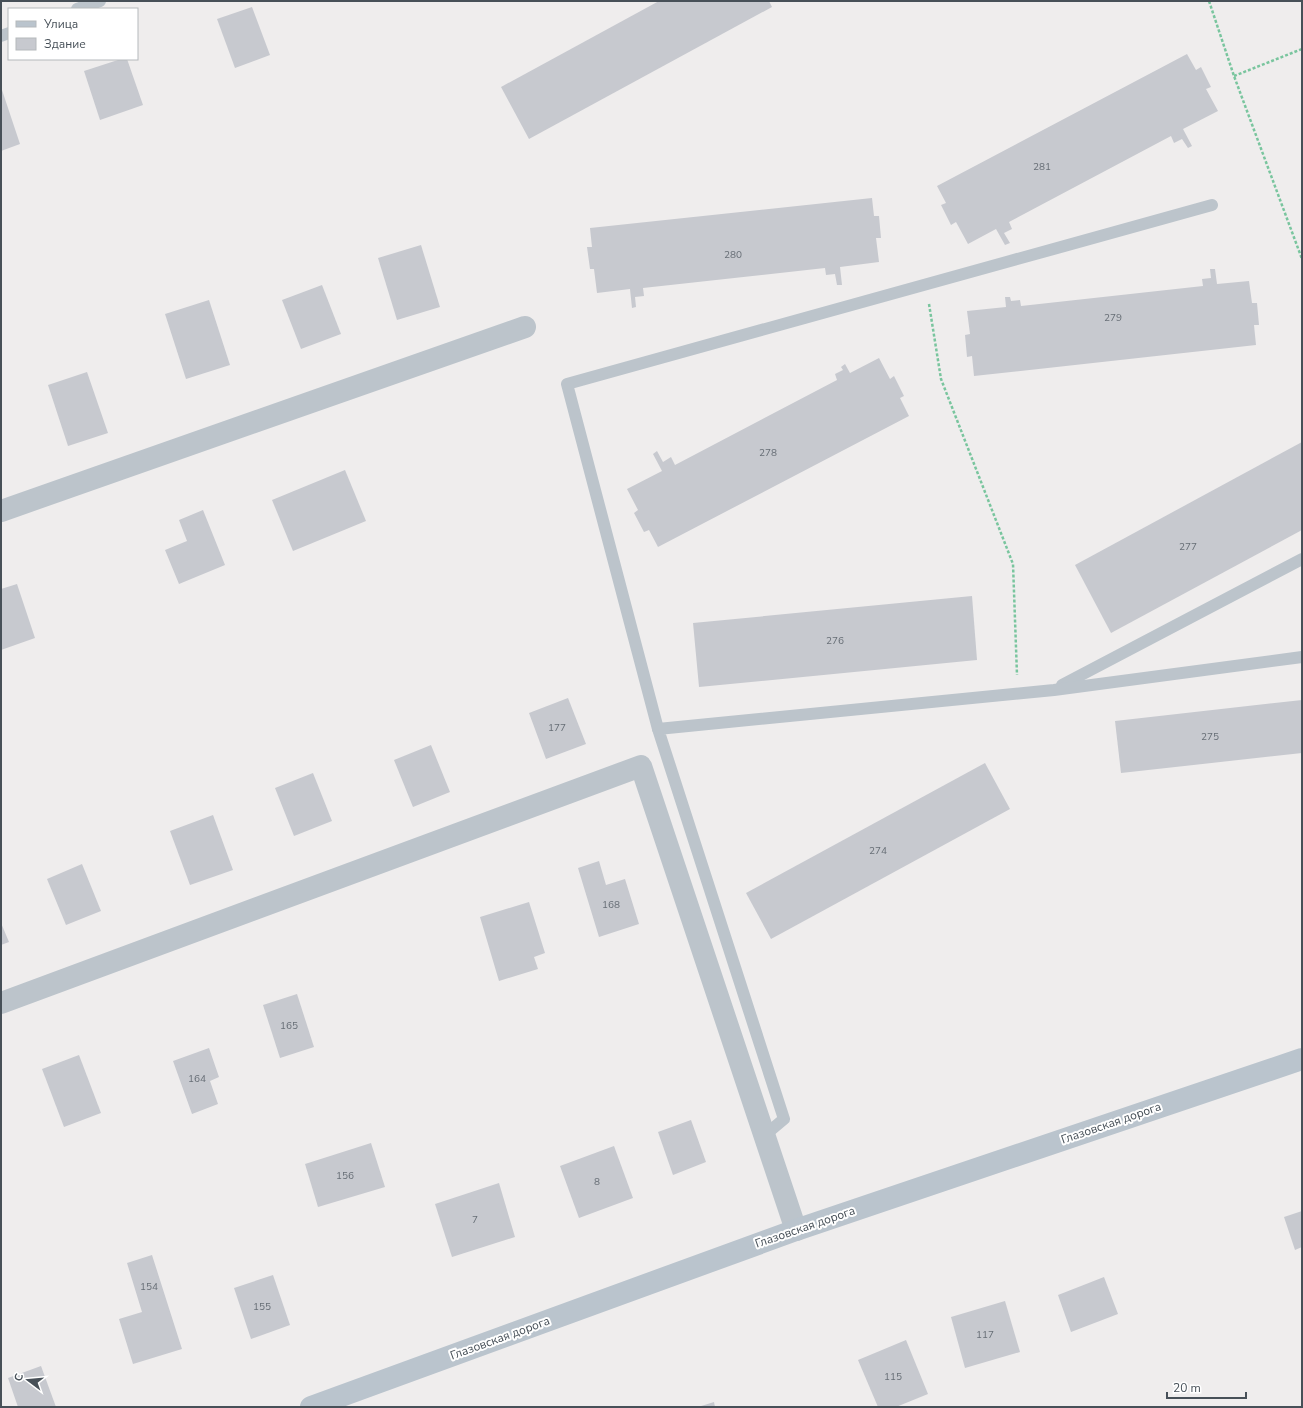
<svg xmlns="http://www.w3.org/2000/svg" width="1303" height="1408" font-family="'Nunito Sans',sans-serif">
<rect width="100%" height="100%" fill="#efeded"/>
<g fill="#c7c9cf">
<path d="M659,1H769L772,7L529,139L501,87Z"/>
<path d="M252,7L270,55L235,68L217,19Z"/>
<path d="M1187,54L1196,70L1201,67L1211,87L1206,89L1218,111L1183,129L1192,146L1188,148L1182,139L1174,143L1171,136L1009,222L1012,229L1004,233L1010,243L1005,245L996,229L968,244L956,222L951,225L941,205L946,203L937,186Z"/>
<path d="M121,59H127L143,105L100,120L84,71Z"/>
<path d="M2,90L20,144L1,151V91Z"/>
<path d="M872,198L874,216H879L881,238H876L879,262L840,267L842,285H837L835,274L826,275L825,268L643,288L644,296L635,297L636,307L632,308L630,289L597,293L594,269H590L587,247H592L590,228Z"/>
<path d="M421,245L440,307L397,320L378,258Z"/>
<path d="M1210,269H1215L1217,284L1249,281L1252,303H1257L1259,325H1254L1256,345L974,376L972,356L967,357L965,335L970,334L967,311L1006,307L1005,297H1010L1011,301L1020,300L1021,306L1203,286L1202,279L1211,278Z"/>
<path d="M322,285L341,334L301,349L282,300Z"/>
<path d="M209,300L230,365L186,379L165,314Z"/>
<path d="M879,358L890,379L894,376L904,396L900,398L909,416L658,547L649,530L644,532L634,513L638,510L627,489L662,471L653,454L657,451L663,462L671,457L675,465L837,380L835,374L843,370L841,367L845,364L850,373Z"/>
<path d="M87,372L108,433L68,446L48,385Z"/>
<path d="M1302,442V530L1111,633L1075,565Z"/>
<path d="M345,470L366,521L293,551L272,500Z"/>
<path d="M203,510L225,565L179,584L165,550L187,541L179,520Z"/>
<path d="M17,584L35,638L1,650V589Z"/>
<path d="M972,596L977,660L699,687L693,623Z"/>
<path d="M568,698L586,744L546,759L529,713Z"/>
<path d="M1302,700V753L1121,773L1115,721Z"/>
<path d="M431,745L450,792L413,807L394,760Z"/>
<path d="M985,763L1010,809L771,939L746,893Z"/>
<path d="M313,773L332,821L294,836L275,788Z"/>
<path d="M213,815L233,870L190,885L170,831Z"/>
<path d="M599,861L606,885L625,879L639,924L599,937L578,868Z"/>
<path d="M82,864L101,911L66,925L47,879Z"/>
<path d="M529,902L545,953L534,957L538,969L499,981L480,917Z"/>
<path d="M1,923L9,942L1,945Z"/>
<path d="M297,994L314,1047L280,1058L263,1005Z"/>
<path d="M209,1048L219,1077L210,1081L218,1104L192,1114L173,1061Z"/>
<path d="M79,1055L101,1113L64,1127L42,1069Z"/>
<path d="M691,1120L706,1162L673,1175L658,1132Z"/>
<path d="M371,1143L385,1187L318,1207L305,1164Z"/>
<path d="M614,1146L633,1198L579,1218L560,1166Z"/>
<path d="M499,1183L515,1237L452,1257L435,1204Z"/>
<path d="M1302,1211V1247L1295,1250L1284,1217Z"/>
<path d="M152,1255L182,1349L133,1364L119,1319L142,1312L127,1263Z"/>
<path d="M273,1275L290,1325L251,1339L234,1288Z"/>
<path d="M1104,1277L1118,1314L1071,1332L1058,1295Z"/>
<path d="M1005,1301L1020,1352L965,1368L951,1317Z"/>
<path d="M906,1340L928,1394L896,1407H878L858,1360Z"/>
<path d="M41,1366L56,1407H18L8,1378Z"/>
<path d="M714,1402L715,1407H698Z"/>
</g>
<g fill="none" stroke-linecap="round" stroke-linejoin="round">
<g stroke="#79c59e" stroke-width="2.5" stroke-dasharray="3 2" stroke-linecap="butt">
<path d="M1209,1L1234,76L1302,259"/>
<path d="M1234,76L1302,49"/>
<path d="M929,304L941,379L1013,564L1017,675"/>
</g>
<g stroke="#bcc4cb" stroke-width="12">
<path d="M77,9L100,1"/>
<path d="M1,36L9,33"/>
<path d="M1062,685L1302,559"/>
<path d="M658,729L567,384L1212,205"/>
<path d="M765,1135L784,1119L658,729L1054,690L1302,657"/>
</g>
<g stroke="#bcc4cb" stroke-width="22">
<path d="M1,511L525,327"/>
<path d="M1,1003L641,766L796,1230"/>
</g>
<path stroke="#bac4cd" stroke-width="22" d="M311,1407L796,1230L1302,1059"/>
</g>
<g text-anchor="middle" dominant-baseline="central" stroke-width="4" stroke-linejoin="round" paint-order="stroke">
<g font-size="10" fill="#676e76">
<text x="1042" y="167">281</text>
<text x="733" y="255">280</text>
<text x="1113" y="318">279</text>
<text x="768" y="453">278</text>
<text x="1188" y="547">277</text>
<text x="835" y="641">276</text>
<text x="557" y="728">177</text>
<text x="1210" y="737">275</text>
<text x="878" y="851">274</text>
<text x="611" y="905">168</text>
<text x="289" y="1026">165</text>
<text x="197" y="1079">164</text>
<text x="345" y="1176">156</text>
<text x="597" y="1182">8</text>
<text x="475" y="1220">7</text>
<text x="149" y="1287">154</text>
<text x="262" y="1307">155</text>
<text x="985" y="1335">117</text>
<text x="893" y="1377">115</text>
</g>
<g font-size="12" fill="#475058" stroke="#fff">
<text transform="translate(1111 1123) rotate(-19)">Глазовская дорога</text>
<text transform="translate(805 1227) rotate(-19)">Глазовская дорога</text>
<text transform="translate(500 1338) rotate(-20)">Глазовская дорога</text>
</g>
</g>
<rect width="1303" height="1408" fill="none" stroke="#475058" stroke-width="4"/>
<rect x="8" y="8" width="130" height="52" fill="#ffffff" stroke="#b5b9bc"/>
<rect x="16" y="21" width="20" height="6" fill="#bac4cd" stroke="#b5b9bc"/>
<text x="44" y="28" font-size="12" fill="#475058">Улица</text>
<rect x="16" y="38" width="20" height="12" fill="#c7c9cf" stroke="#b5b9bc"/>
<text x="44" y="48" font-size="12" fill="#475058">Здание</text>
<g transform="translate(28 1380) rotate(286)" stroke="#ffffff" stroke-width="3" paint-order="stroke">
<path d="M0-3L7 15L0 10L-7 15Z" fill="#475058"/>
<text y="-6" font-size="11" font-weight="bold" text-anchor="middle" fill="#475058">С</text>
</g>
<path d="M1167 1392v6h79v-6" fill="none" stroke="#475058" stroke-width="2"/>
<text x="1173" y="1392" font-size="12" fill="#475058" stroke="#ffffff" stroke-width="3" paint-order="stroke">20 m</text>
</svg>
